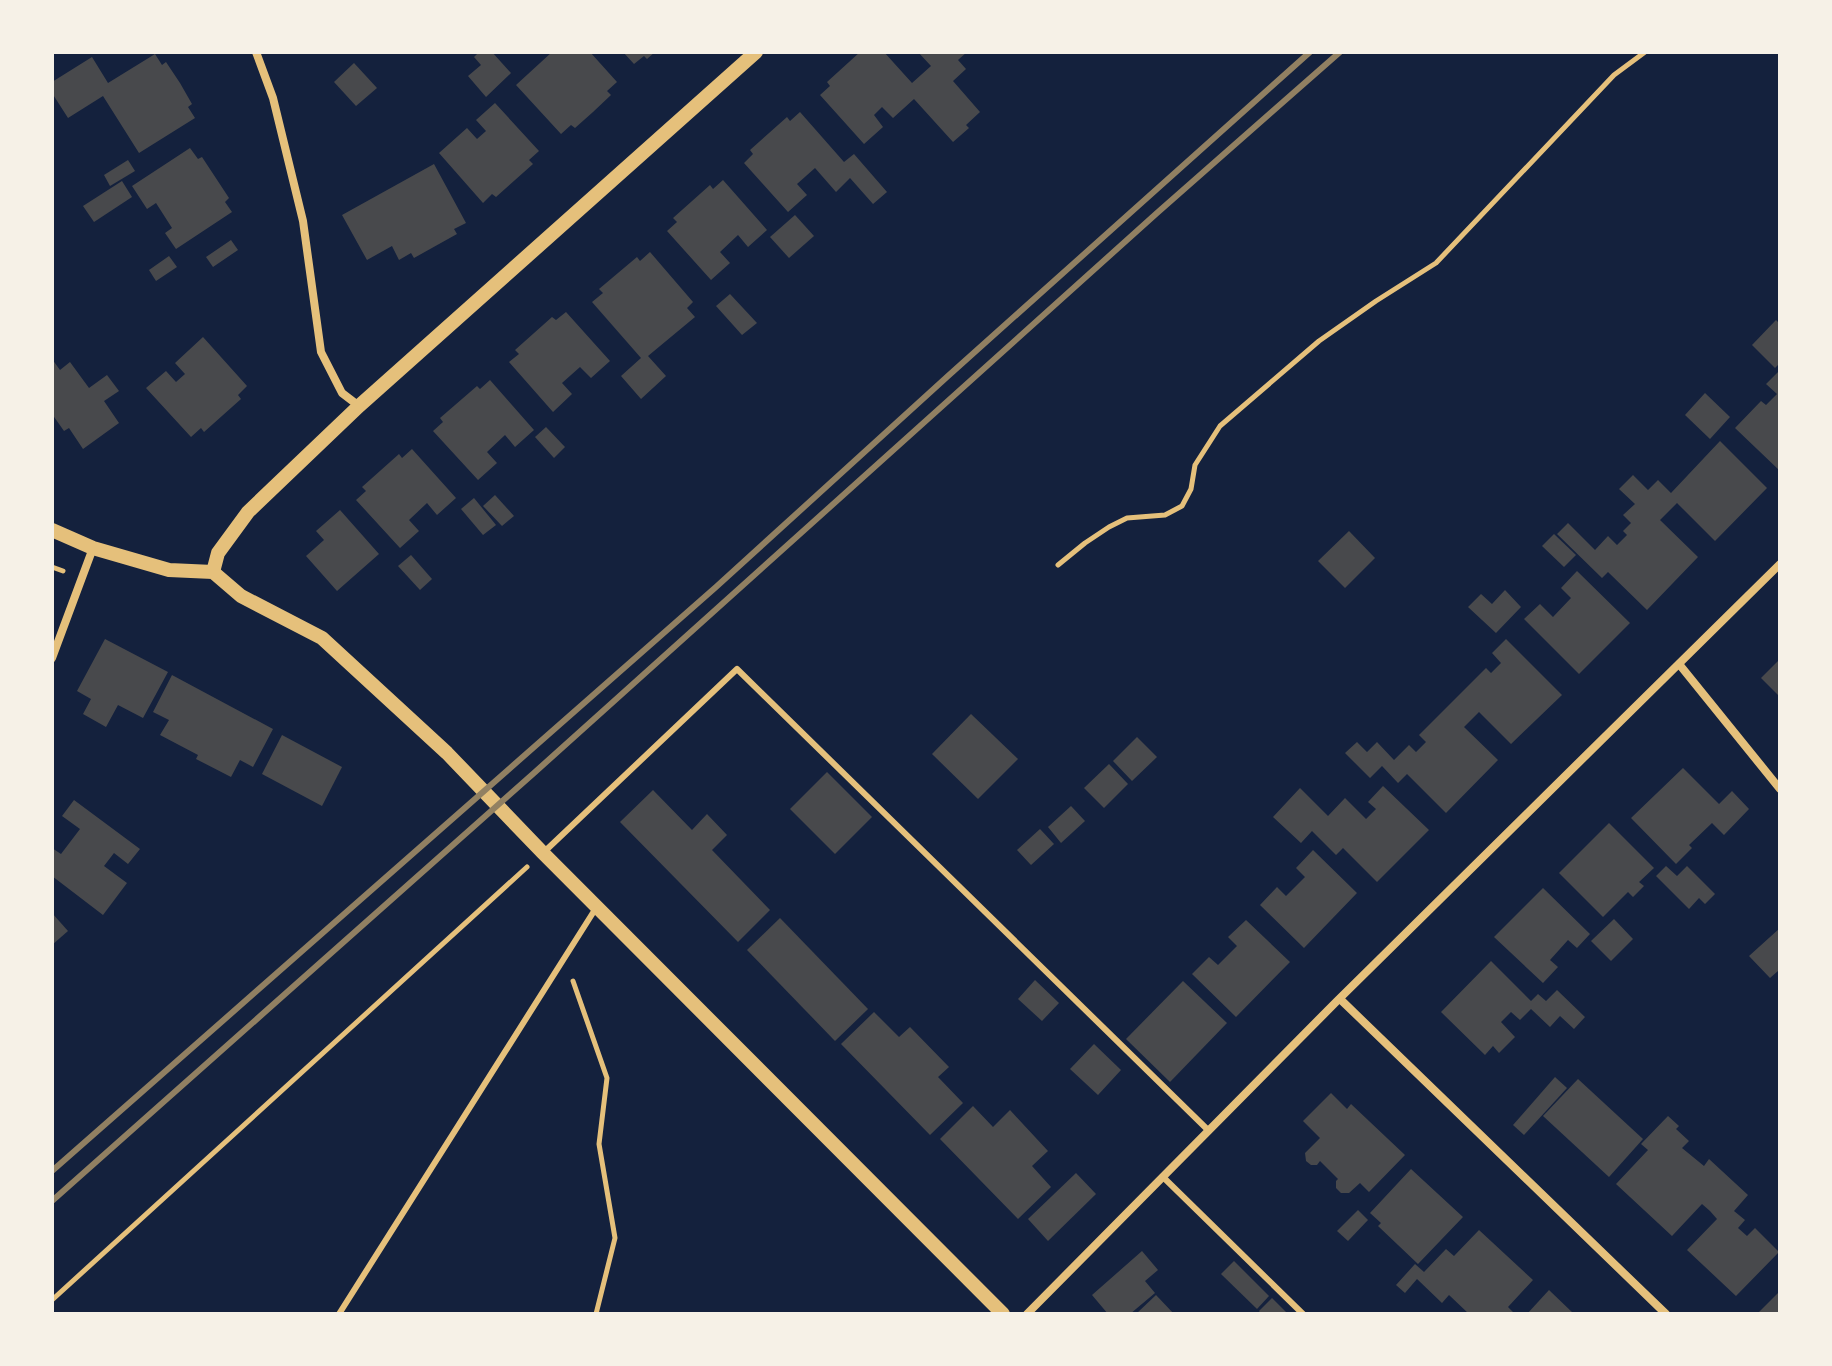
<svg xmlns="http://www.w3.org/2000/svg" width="1832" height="1366" font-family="Figtree,sans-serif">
<rect width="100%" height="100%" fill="#14213d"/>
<g fill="#48494c">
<path d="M479,52H492L511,73L486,97L468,76L481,65L474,57Z"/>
<path d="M552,52H590L617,82L607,91L611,95L593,112L575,128L571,125L561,134L516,85Z"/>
<path d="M623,52H655L647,59L644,56L634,64Z"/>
<path d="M860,52H884L912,83L931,66L918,52H967L958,60L966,69L953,81L980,112L966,125L969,128L953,142L914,99L893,118L882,107L874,115L883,127L864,144L820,95L830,86L827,82Z"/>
<path d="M155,54L162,65L166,62L180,83L192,104L188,107L195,118L139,153L103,96L68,118L52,93V82L92,57L108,83Z"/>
<path d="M354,63L377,88L356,106L334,82Z"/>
<path d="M495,103L539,151L529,160L533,164L496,197L492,194L483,203L439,153L467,128L477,139L486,131L476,120Z"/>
<path d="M800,112L844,162L854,154L887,192L873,204L850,178L836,192L815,168L797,184L807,195L788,212L744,163L753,154L750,150L787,117L790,121Z"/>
<path d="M190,148L198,159L202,157L229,198L225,202L232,212L176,249L165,233L172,228L156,203L147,209L132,186Z"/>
<path d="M128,160L135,171L110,186L104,175Z"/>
<path d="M434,164L466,223L454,229L457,234L414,258L411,253L399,260L392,246L367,260L342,215Z"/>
<path d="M723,180L767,230L748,247L738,235L720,252L730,263L711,280L667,231L677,222L673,218L710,185L713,189Z"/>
<path d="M122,181L132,197L94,222L83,206Z"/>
<path d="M795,215L814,236L789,258L770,237Z"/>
<path d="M231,240L238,250L213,267L206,257Z"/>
<path d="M650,252L693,302L687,308L695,317L648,356L666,376L641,399L621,376L641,358L592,302L603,293L599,289L637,257L640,261Z"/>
<path d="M169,256L177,267L156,281L149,270Z"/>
<path d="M730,294L757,323L742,335L716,306Z"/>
<path d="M566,312L610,361L591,378L580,367L562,383L572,394L553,412L509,362L519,354L515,350L552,317L556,320Z"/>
<path d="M1776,320L1780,324V363L1775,368L1752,345Z"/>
<path d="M203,337L247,386L238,395L241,399L204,432L201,428L191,437L146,388L166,371L176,382L185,374L175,363Z"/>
<path d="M52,359L60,370L70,362L89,388L107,375L119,391L104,401L119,423L83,449L69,428L64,431L52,414Z"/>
<path d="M1780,370V471L1735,428L1761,401L1766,405L1777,394L1766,384Z"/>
<path d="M490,380L534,430L515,447L505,435L487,452L497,463L478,480L433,431L443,422L440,418L477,386L480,389Z"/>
<path d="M1705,393L1730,417L1710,439L1685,415Z"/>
<path d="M546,427L565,447L554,458L535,437Z"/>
<path d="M1720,441L1767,488L1715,541L1677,503L1660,520L1698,557L1647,610L1608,572L1602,578L1557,534L1568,523L1595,550L1608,536L1617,545L1627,535L1623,531L1631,523L1623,515L1635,504L1619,489L1633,475L1648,490L1658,480L1671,493Z"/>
<path d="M412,449L456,498L437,515L427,503L409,520L419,531L400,548L356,500L366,491L362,487L399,454L402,458Z"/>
<path d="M495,495L514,516L502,526L483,506Z"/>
<path d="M474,498L496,525L483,535L461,509Z"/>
<path d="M340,510L379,554L337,591L306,556L324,540L316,531Z"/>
<path d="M1349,531L1375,558L1345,588L1318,561Z"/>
<path d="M1554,534L1576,555L1564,567L1542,546Z"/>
<path d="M411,555L432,579L420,590L398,566Z"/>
<path d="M1577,571L1630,623L1579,674L1524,619L1540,604L1553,617L1571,598L1561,588Z"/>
<path d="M1505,590L1521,607L1496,633L1468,607L1481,594L1492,604Z"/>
<path d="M105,639L168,672L143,718L118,705L106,727L83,714L91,699L77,691Z"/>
<path d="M1506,639L1562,695L1511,744L1479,712L1464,727L1498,760L1446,813L1407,774L1398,783L1382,766L1370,778L1345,753L1357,742L1367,752L1377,742L1394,760L1409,745L1416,752L1426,742L1419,735L1486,668L1491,673L1501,663L1492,653Z"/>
<path d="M1780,659V697L1761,678Z"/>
<path d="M172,675L273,729L253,767L240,760L231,777L196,759L198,755L160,735L169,720L153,712Z"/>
<path d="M971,714L1018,759L978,799L932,754Z"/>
<path d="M282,735L342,767L322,806L262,774Z"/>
<path d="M1137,737L1157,757L1132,781L1113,761Z"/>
<path d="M1109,764L1128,784L1104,808L1084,788Z"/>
<path d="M1683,768L1719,804L1732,791L1749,809L1724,835L1712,823L1689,845L1692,848L1676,864L1631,818Z"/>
<path d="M827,772L872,817L835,854L790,809Z"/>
<path d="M1383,786L1429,830L1377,882L1343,848L1336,855L1312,831L1301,843L1273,817L1300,788L1328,816L1345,798L1366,819L1376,809L1368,802Z"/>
<path d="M653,790L692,830L707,814L727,835L712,850L770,910L738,942L620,822Z"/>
<path d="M74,800L140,849L128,864L114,853L104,866L127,883L103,915L52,876V848L61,854L80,829L62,816Z"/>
<path d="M1071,806L1085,821L1061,843L1048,827Z"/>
<path d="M1609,823L1654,868L1639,882L1644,886L1633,897L1628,892L1603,917L1559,873Z"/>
<path d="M1040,829L1054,844L1031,865L1017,850Z"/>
<path d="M1313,850L1357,893L1304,948L1260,905L1277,887L1286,896L1305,877L1296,868Z"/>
<path d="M1666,866L1677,876L1687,866L1715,894L1705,904L1699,898L1689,909L1656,876Z"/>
<path d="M1543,888L1590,934L1577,948L1568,940L1550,960L1558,967L1543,983L1494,937Z"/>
<path d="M52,913L68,931L52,945Z"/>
<path d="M780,918L868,1009L835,1041L747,950Z"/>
<path d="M1614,919L1633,939L1611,961L1591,941Z"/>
<path d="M1246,920L1290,962L1236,1017L1192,974L1209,957L1218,965L1237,946L1228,937Z"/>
<path d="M1780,928V974L1778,971L1770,978L1749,956Z"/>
<path d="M1491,961L1531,1001L1538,994L1546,1001L1557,990L1585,1017L1574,1029L1560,1016L1550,1027L1531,1009L1520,1020L1511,1012L1501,1022L1515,1037L1499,1053L1493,1046L1485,1055L1441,1012Z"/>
<path d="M1035,980L1059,1003L1042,1021L1018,999Z"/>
<path d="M1183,981L1227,1023L1170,1082L1126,1039Z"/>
<path d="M874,1012L899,1037L910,1027L949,1067L938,1077L963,1103L930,1135L841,1044Z"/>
<path d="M1094,1044L1121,1070L1098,1095L1070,1069Z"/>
<path d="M1555,1077L1567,1088L1524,1135L1513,1125Z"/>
<path d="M1578,1079L1643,1139L1609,1177L1543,1116Z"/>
<path d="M1331,1093L1347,1109L1351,1104L1405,1155L1369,1192L1360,1183L1349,1193H1341L1336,1188V1181L1338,1179L1320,1161L1317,1165H1311L1306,1161L1305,1153L1320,1138L1303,1121Z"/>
<path d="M973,1106L993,1127L1010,1110L1048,1151L1032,1166L1051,1187L1018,1219L940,1139Z"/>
<path d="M1668,1116L1679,1126L1676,1129L1689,1141L1682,1148L1704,1166L1709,1159L1748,1195L1734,1211L1745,1220L1738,1228L1747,1236L1755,1228L1779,1252L1736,1296L1687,1250L1717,1219L1710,1211L1702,1204L1672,1236L1616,1184L1648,1150L1641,1144Z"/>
<path d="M1411,1169L1463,1217L1418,1264L1378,1226L1381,1223L1370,1213Z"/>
<path d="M1076,1173L1096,1194L1048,1241L1028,1219Z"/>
<path d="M1358,1210L1368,1220L1348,1241L1337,1231Z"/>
<path d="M1479,1230L1533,1280L1508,1307L1515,1314H1469L1449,1295L1442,1303L1417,1279L1405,1293L1396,1285L1415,1264L1424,1272L1446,1249L1454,1256Z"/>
<path d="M1142,1251L1158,1270L1145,1281L1155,1293L1130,1314H1108L1092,1295Z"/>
<path d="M1234,1261L1269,1296L1257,1309L1221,1274Z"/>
<path d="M1549,1290L1574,1314H1527Z"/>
<path d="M1780,1291V1314H1757Z"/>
<path d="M1156,1295L1174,1314H1136Z"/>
<path d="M1272,1298L1288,1314H1261L1259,1311Z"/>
</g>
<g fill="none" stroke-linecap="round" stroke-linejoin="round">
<g stroke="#e5c07b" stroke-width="5">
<path d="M1058,565L1085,543L1109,527L1127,518L1165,515L1182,506L1191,489L1195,465L1220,426L1319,341L1376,301L1436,263L1614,75L1645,52"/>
<path d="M52,567L63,571"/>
<path d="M573,981L607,1078L599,1144L615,1238L596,1314"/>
<path d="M52,1300L527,867"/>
</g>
<g stroke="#e5c07b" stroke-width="6">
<path d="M543,853L737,669L1209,1131"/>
<path d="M1163,1177L1303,1314"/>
<path d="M339,1314L596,908"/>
</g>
<g stroke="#e5c07b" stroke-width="8">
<path d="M256,52L273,98L303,221L321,352L342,393L359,406"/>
<path d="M52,658L93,548"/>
<path d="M1679,664L1780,789"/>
<path d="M1340,999L1666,1314"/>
<path d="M1027,1314L1337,1001L1780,564"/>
</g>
<g stroke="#e5c07b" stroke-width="14">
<path d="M52,530L93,548L169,570L213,572L241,596L322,638L447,753L543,853L1003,1314"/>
<path d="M213,572L218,553L248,512L359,406L756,52"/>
</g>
<g stroke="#918062" stroke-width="6">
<path d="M52,1171L716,587L948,376L1310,52"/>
<path d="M52,1201L534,773L1157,213L1340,52"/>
</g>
</g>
<rect width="1832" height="1366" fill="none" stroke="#f6f1e7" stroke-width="108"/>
</svg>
